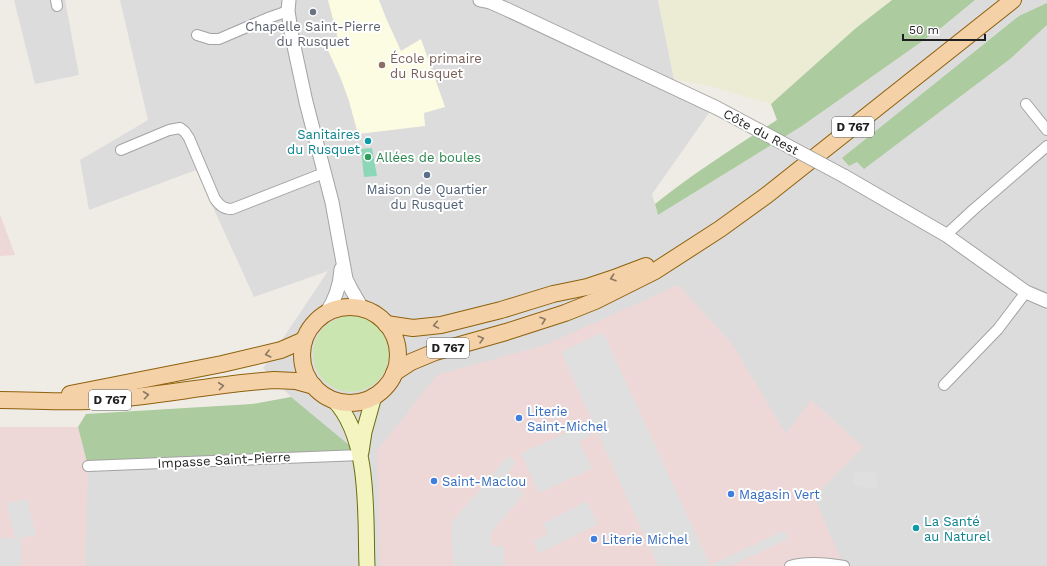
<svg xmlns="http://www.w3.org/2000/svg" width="1047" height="566" font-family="'Work Sans',sans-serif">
<rect width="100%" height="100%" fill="#efece6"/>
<g fill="#dddcdc">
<path d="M14,0H65L79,75L35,84Z"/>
<path d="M120,0H658L674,79L709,113L652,194L658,215L802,126L941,28L975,0H1047V566H0V427H78L88,466L291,397L263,368L328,271L254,297L196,170L89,210L80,160L148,120Z"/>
</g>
<g fill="#eed8d7">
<path d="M0,214L15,255L0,256Z"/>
<path d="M678,285L732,344L786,434L811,400L863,447L814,497L844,566H380L377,451L437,375L545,345Z"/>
<path d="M0,427H78L88,466L85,566H0Z"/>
</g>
<path fill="#fcfce2" d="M328,0H379L386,18L401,51L421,39L445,107L424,113L425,126L358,134L349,101L341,79L326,46L338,39Z"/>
<path fill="#ebecd3" d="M658,0H892L856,28L771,104L710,86L674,79Z"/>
<circle fill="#cbe5b1" cx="351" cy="354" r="38"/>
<g fill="#accb9f">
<path d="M892,0H975L941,28L802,126L658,215L655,204C694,173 735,147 777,120L771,104L856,28Z"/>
<path d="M1047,3V25L1010,59L864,169L857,162L849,166L842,158L1019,16Z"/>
<path d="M291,397L361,455L88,466L78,427L86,414L252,404Z"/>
</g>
<path fill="#8bd7b8" d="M372,148L377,176L364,177L361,149Z"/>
<g fill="#dfdfdf">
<path d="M603,332L710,565L785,530L788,539L730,566H658L561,352Z"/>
<path d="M586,424L591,435L579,441L592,469L539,493L521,453Z"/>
<path d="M508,456L516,463L507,474L517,482L514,485L524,494L490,534L491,546H504L505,566H453L451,523Z"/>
<path d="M854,472H876L877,489L853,485Z"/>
<path d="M27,499L36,535L21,538L22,566H0V538H15L7,503Z"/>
<path d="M587,501L598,524L539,553L533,541L548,534L543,523Z"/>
</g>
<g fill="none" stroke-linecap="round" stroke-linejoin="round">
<defs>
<g id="minor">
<path d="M56,0L57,6"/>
<path d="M197,35L210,39H219L268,18L288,11"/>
<path d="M1026,104L1047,130"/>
<path d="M121,150L169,130L180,128L185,132L189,138L215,199C220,206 224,209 232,209L324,173"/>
<path d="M946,235L973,210L1047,146"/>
<path d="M944,385L998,329L1026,292"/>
<path d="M88,466L361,455"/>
<path d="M790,566C807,561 827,563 844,566"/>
</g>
<g id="tertiary">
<path d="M289,0L288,11L292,37L306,102L332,202L346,279L351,289L362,308"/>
<path d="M480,0L490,2L506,9L717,108L760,131"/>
<path d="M844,176L946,235L1026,292L1047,301"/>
<path d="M326,313C336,299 340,286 341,269"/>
</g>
<g id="secondary">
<path d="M334,400C371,439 365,516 367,566"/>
<path d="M361,452L364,432L374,396"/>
</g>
<g id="primary">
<circle cx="350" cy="355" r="48"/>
<path d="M386,324L413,328L441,325L501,310L553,294L587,287L617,277L646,266"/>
<path d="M394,373L411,362L435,352L506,332L565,313L595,301L655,271L720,229L767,195L1013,0"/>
<path d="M70,394L222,364L281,350L304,340"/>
<path d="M0,400C36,400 71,403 107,400C163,395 218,384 274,380L296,381L314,386"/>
</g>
</defs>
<use href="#minor" stroke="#a3a3a3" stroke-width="12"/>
<use href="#tertiary" stroke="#a3a3a3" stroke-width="15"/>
<use href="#secondary" stroke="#666e0e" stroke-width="17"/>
<use href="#primary" stroke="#8e610d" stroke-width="18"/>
<use href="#minor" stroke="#fff" stroke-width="10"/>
<use href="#tertiary" stroke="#fff" stroke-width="13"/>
<use href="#secondary" stroke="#f3f4bf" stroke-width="15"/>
<use href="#primary" stroke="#f4d1a6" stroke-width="16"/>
<defs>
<path id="tertiary-bridge" d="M760,131L844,176"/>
</defs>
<use href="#tertiary-bridge" stroke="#a3a3a3" stroke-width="15" stroke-linecap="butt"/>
<use href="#tertiary-bridge" stroke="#fff" stroke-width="13"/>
</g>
<defs><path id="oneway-chevron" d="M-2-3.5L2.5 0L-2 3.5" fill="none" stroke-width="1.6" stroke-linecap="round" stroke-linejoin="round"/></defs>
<g stroke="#8a7862">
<use href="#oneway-chevron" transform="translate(613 278) rotate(162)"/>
<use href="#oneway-chevron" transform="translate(543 320) rotate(-19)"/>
<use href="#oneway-chevron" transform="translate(436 325) rotate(170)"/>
<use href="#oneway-chevron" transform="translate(481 339) rotate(-15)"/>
<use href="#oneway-chevron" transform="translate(268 354) rotate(166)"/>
<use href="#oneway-chevron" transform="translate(221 386) rotate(-7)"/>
<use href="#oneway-chevron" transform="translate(146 395) rotate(-7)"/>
</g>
<circle fill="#6b7280" stroke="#fff" stroke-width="1.5" cx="313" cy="12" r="4"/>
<circle fill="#8d6e63" stroke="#fff" stroke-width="1.5" cx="382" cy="65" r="4"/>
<g fill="#0f9aa8" stroke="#fff" stroke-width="1.5">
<circle cx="368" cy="141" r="4"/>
<circle cx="916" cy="528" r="4"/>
</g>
<circle fill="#2e9e5b" stroke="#fff" stroke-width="1.5" cx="368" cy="157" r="4"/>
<circle fill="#5c6f8a" stroke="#fff" stroke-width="1.5" cx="427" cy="175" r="4"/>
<g fill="#3f7fe0" stroke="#fff" stroke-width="1.5">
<circle cx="519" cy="418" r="4"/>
<circle cx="434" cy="481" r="4"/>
<circle cx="731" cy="494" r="4"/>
<circle cx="594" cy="539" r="4"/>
</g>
<g text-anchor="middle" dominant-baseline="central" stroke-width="4" stroke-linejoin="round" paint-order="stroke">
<g fill="#fff" stroke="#626262" stroke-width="1">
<rect x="832" y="117" width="42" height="20" rx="3"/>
<rect x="427" y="338" width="42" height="20" rx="3"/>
<rect x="89" y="390" width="42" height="20" rx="3"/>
</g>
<g font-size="12" font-weight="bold" fill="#1f1f1f">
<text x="853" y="127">D 767</text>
<text x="448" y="348">D 767</text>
<text x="110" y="400">D 767</text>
</g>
<g font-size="13" fill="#5b616d" stroke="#fff">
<text x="313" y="26">Chapelle Saint-Pierre<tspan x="313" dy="15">du Rusquet</tspan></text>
</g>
<g font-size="13" fill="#785e54" stroke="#fff" text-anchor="start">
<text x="390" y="58">École primaire<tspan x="390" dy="15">du Rusquet</tspan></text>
</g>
<g font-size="13" fill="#1f1f1f" stroke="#fff">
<text transform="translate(761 132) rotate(28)">Côte du Rest</text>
<text transform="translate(224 460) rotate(-3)">Impasse Saint-Pierre</text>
</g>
<g font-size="13" fill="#0d838f" stroke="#fff" text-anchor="end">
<text x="360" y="134">Sanitaires<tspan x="360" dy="15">du Rusquet</tspan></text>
<text x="924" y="521" text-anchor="start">La Santé<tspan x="924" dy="15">au Naturel</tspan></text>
</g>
<g font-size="13" fill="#27864d" stroke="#fff" text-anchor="start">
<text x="376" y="157">Allées de boules</text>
</g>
<g font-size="13" fill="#4e5e75" stroke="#fff">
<text x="427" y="189">Maison de Quartier<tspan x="427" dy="15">du Rusquet</tspan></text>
</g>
<g font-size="13" fill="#366cbe" stroke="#fff" text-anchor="start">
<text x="527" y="411">Literie<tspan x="527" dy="15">Saint-Michel</tspan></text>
<text x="442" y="481">Saint-Maclou</text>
<text x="739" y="494">Magasin Vert</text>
<text x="602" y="539">Literie Michel</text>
</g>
</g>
<path d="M903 34v6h82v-6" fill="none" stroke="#1f1f1f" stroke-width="2"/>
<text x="909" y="34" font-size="12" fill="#1f1f1f" stroke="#ffffff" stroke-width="3" paint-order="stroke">50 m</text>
</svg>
